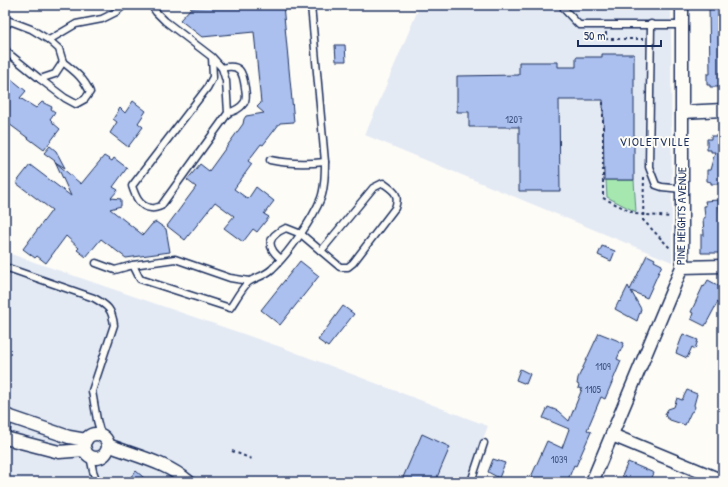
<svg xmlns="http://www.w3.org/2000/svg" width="728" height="487" font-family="'Patrick Hand',sans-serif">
<rect width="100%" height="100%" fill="#fdfcf7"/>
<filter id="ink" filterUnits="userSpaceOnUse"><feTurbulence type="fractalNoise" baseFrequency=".025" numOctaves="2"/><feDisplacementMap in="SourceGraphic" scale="8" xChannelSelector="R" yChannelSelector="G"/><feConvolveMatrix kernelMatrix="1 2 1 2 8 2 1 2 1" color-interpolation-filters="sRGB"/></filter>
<g filter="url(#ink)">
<g fill="#e4eaf4">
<path d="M420,5H671L672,262L365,135Z"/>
<path d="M5,252L281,347L488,426L467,482H5Z"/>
</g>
<path fill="#a6e7b0" stroke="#608b87" d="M606,180H634L636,212L607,197Z"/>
<g fill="#abc0ee" stroke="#1b2f5e">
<path d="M219,5H283L294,122L280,123L263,145L261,144L248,161L252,164L234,189L248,199L256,187L274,201L264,214L269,217L257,232L253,229L243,242L224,228L234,216L215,202L185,240L167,226L196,187L187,180L200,164L209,171L243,124L244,119L246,116L264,113L257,107L261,103L254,32L202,37L180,20L191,8Z"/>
<path d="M709,5H723V87H710V85H707V74H710Z"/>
<path d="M335,45H345L346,61H336Z"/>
<path d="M602,54H634V180H604L603,100H559L560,191H519V127H469V112H457V76L519,75V62H558V67H576V57H602Z"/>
<path d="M5,74L26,91L20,98L36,108L42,102L52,107L51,109L55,112L50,119L53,122V123L60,129L44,150L5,121Z"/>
<path d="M133,101L146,111L138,123L143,127L128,147L110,133L117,122L113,119L120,108L125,113Z"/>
<path d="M721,135H723V184H711V182L707,181V170H710L715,152H711V150H707V139H711V136H720Z"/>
<path d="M50,146L56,151L65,168L55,162L81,184L104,156L112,161L114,158L127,168L113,187L118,190L111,198L121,199V206L110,209L143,235L152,224L156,222L166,229L170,252L126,258L101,239L86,257L77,250L79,248L66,236L46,263L37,256L35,258L23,249L52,210L16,183L30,165L71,196L55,161L44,153Z"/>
<path d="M718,200L720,212H723V253H701V235H704L703,218H705L704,206H706L705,201Z"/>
<path d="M602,246L615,251L611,261L598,255Z"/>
<path d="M647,255L655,259L654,261L662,265L647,298L631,291L641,309L637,321L615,309L619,301L620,302L628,286L630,290Z"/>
<path d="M300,261L319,276L280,325L261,310Z"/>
<path d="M708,280L723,288L720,293L722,294L705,326L691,319L693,313L691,312L703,286L704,287Z"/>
<path d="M343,306L354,314L328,347L318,340Z"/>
<path d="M599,333L624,343L617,359L621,361L605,399L601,397L587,430L591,432L576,466L574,465L567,482H542L531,477L547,441L562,448L569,429L543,418L548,407L558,411L569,421L582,389L578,388L579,385L577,384L578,378Z"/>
<path d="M683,334L698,340L695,349L692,347L687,358L676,353Z"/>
<path d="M520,369L530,374L526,384L516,380Z"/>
<path d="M687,390L697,394L694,405L695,407L693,411L691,412L685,425L670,420L666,417L665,414L668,409L674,407L677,398L682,400Z"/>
<path d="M422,434L450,447L435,482H401Z"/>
<path d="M493,459L505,463L499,478L488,472Z"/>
<path d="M628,462L654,473L650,482H637L622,476Z"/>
<path d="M136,471L149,482H126Z"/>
</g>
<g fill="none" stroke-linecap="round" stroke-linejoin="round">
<defs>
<g id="service">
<path d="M151,5L156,12L165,21L212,57L222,68L226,81L228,113L161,206C158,207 154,209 151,208C139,207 135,195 132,186L207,88L213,77L212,57"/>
<path d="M564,5V9L579,25H682"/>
<path d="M651,24L649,167L656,185L662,187L682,189"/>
<path d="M5,27L10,21L31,29L49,40L59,49L63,62L55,74L40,79L8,53L5,49"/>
<path d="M49,40L76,24L102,19L116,12L124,5"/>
<path d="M222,68C240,63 243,72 245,88C246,93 247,99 244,103C240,109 234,111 228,113"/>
<path d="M40,79L65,98L76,104L85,99L90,92C84,78 74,71 63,62"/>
<path d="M270,160C289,164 306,164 325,162"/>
<path d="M383,183C394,191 400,194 395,208L353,263L348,267H340L321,251L373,188Z"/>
<path d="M281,259C265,246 268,236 286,228L301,234L321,251"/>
<path d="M96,263L115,270L133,265L175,259L230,278L249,281"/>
<path d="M133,265L140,279L230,308C235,301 244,284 250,281C258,277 266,275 272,269C288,254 313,219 321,198C325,187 325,174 325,162L311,5"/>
<path d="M5,267L94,298C108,306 112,309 114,325L92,391L97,420L101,435"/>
<path d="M6,439L8,416"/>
<path d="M90,456L93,471L97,482"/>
<path d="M471,482L484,443"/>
</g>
<g id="minor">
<path d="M682,112L723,110"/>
<path d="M682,267L723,266"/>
<path d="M5,415L69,437L86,440"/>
<circle cx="96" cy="446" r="12"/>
<path d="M612,435L723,481"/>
<path d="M5,438L59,452L85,450"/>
<path d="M108,445C136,456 166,462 189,482"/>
<path d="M592,482L682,267V5"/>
</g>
</defs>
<use href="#service" stroke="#1b2f5e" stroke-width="9"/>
<use href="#minor" stroke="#1b2f5e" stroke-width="15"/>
<g stroke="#1b2f5e" stroke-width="2" stroke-dasharray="3 3" stroke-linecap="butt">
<path d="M606,32V39H643"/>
<path d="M603,102V198L636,214L671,217"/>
<path d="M644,177L643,220L670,248"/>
<path d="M232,451L252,459"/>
</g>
<use href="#service" stroke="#fdfcf7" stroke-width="6"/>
<use href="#minor" stroke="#fdfcf7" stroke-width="12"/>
</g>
</g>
<g text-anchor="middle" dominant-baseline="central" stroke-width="4" stroke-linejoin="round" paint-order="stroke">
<g font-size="10" fill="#3f5382">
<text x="514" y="119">1207</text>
<text x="603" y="366">1109</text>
<text x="593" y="389">1105</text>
<text x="559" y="459">1039</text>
</g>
<g font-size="12" fill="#1b2f5e" stroke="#fdfcf7">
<text transform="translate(681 216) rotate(-89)">PINE HEIGHTS AVENUE</text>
</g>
<g font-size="13" letter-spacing="1" fill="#1b2f5e" stroke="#fdfcf7">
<text x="655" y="141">VIOLETVILLE</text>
</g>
</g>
<rect width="728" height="487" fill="none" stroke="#fdfcf7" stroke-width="20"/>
<rect x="10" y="10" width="708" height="467" fill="none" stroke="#1b2f5e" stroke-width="1.5" filter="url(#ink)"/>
<path d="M578 40v6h83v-6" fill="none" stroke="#1b2f5e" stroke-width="2"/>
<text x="584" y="40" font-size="12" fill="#1b2f5e" stroke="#fdfcf7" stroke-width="3" paint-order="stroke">50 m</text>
</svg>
